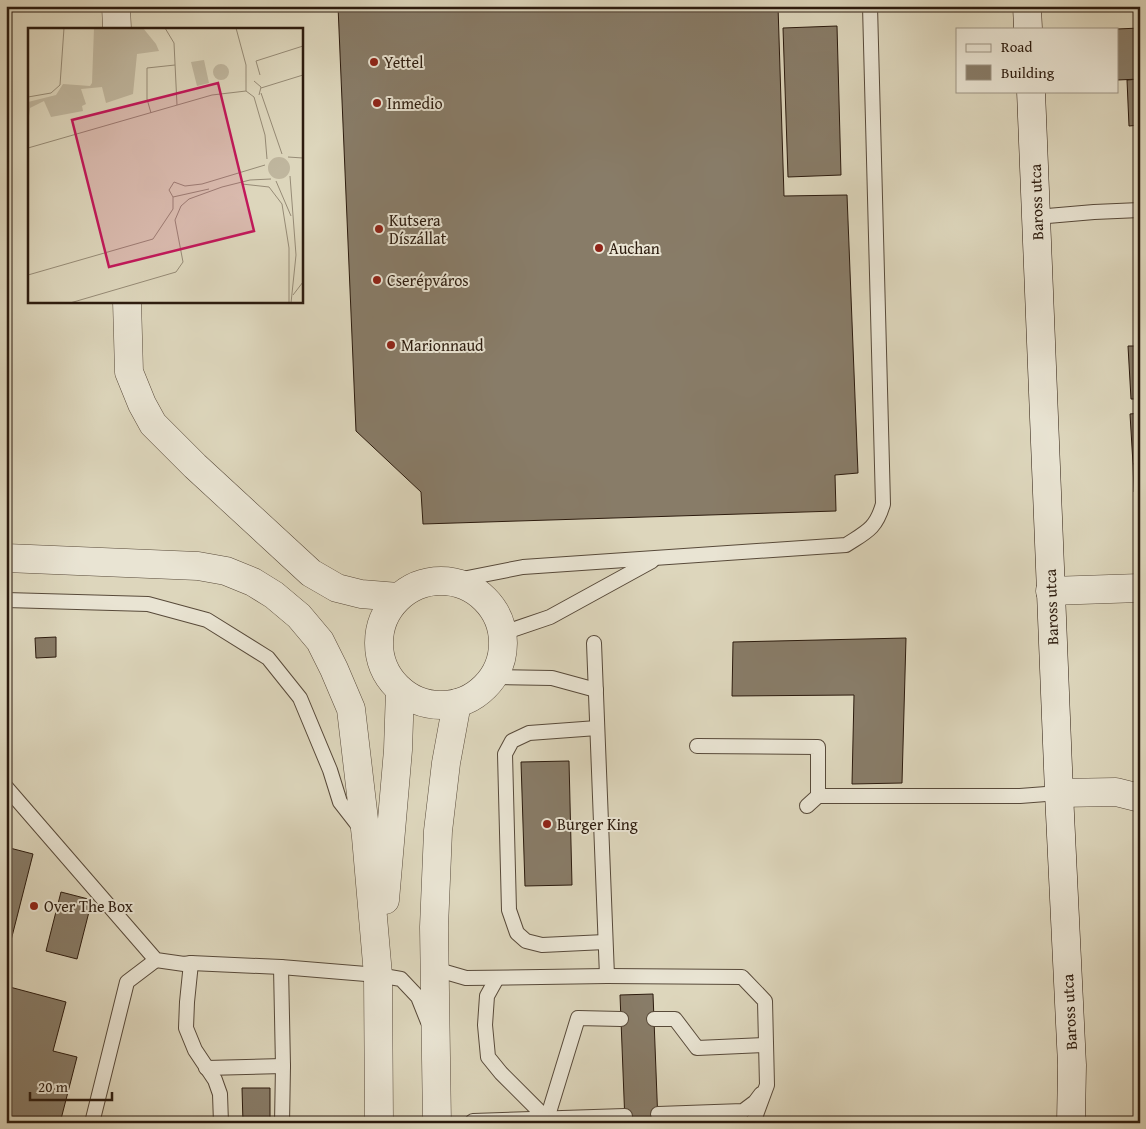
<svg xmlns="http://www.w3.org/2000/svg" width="1146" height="1129" font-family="'Gentium Book Plus',serif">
<rect width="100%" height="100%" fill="#ddd6bc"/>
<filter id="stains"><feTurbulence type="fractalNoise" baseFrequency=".004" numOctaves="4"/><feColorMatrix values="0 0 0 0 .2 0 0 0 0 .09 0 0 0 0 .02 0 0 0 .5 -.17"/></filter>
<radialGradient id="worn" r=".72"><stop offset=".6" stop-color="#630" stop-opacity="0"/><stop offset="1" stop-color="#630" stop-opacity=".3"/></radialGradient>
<g fill="#887c68" stroke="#2c1b0e">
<path d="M338,6H778L784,196L847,195L858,473L835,475L836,511L423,524L421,492L356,431Z"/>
<path d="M1112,6H1140V9L1112,11Z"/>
<path d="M837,26L841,175L788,177L783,28Z"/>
<path d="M1140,28V79L1117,80V29Z"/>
<path d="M1140,79V125L1129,126L1127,80Z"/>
<path d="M1136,307H1140V346H1138Z"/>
<path d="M1128,346H1140V399H1131Z"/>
<path d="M1140,413V463L1133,464L1130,414Z"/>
<path d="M1140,463V492H1134L1133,464Z"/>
<path d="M56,637V657L36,658L35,638Z"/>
<path d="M906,638L902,783L852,784L854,695L732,696L733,642Z"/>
<path d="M569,761L572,885L525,886L521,762Z"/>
<path d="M6,847L33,854L6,960Z"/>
<path d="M61,892L92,900L77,959L46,951Z"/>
<path d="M6,986L66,1002L53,1051L77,1057L60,1123H6V1092L8,1086L6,1085Z"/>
<path d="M653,994L658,1123H625L620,995Z"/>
<path d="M242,1088H270V1123H243Z"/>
</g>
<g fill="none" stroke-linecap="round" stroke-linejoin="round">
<defs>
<g id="lane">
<path d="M1036,217L1094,212L1140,210"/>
<path d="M452,581L523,567L846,545C866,532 876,529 883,504L870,6"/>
<path d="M6,600L148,604L207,620L268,658L300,698L330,770L340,802L361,829"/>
<path d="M503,633L550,617L652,561"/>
<path d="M594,643L607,976"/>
<path d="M493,677L552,678L596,690"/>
<path d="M597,728L529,733L512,741L505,754L509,910L517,933L526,941L542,945L605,942"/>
<path d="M697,746L818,747V796H1020L1059,793"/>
<path d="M6,787L156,960L184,964L191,963L281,967L378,975L401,979L418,997L428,1022"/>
<path d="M807,806L818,796"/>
<path d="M191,963L187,1002L186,1028L195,1050L215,1080L220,1094L221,1123"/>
<path d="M281,967L283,1066L282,1123"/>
<path d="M435,969L466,978L607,976L742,977L765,1001L767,1085L753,1123"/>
<path d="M497,978L487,996L485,1025L488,1057L501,1073L547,1119"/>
<path d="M654,1019H675L697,1048L766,1045"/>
<path d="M206,1068L283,1066"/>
<path d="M658,1114L743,1111L755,1102L761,1094"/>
<path d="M547,1119L578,1018L621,1019"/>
<path d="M92,1123L127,982L156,960"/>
<path d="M471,1123L473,1121L625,1116"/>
</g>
<g id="street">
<path d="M116,6L117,29"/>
<path d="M127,301L129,372L142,404L153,424L195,466L311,573L337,588L361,594L398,597"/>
<path d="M6,558L198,566L226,571L253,582L274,595L299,616L320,641L334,669L351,709L366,837L378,975L379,1123"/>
<circle cx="441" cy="643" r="62"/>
<path d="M1050,591L1140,588"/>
<path d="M1059,793L1116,792L1140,798"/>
<path d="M385,900L398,750L400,690"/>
<path d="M437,1123L434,927L438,831L446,763L457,703"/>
</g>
<g id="secondary">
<path d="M1027,6L1028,29"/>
<path d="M1031,91L1059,793L1072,1065L1071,1123"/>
</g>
</defs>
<use href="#lane" stroke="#584a3a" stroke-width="16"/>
<use href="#street" stroke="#584a3a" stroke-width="29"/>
<use href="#secondary" stroke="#2c1b0e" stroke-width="29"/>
<use href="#lane" stroke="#e9e4d3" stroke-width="14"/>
<use href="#street" stroke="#e9e4d3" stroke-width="28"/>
<use href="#secondary" stroke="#e9e4d3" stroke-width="28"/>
</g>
<g fill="#8f2418" stroke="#e9e4d3" stroke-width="2">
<circle cx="374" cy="62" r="5"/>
<circle cx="377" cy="103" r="5"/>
<circle cx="379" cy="229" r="5"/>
<circle cx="599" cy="248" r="5"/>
<circle cx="377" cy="280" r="5"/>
<circle cx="391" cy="345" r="5"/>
<circle cx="547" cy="824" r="5"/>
<circle cx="34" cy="906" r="5"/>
</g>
<g text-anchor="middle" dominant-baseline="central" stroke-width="4" stroke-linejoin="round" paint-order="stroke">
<g font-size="16" fill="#2c1b0e" stroke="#e9e4d3" text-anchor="start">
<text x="384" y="62">Yettel</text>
<text x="387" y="103">Inmedio</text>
<text x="389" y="220">Kutsera<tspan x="389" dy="18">Díszállat</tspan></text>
<text x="609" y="248">Auchan</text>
<text x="387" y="280">Cserépváros</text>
<text x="401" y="345">Marionnaud</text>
<text x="557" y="824">Burger King</text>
<text x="44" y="906">Over The Box</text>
</g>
<g font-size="16" fill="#2c1b0e" stroke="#e9e4d3">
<text transform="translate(1036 202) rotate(-92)">Baross utca</text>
<text transform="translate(1051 607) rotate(-92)">Baross utca</text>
<text transform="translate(1069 1012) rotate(-93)">Baross utca</text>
</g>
</g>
<g transform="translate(28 28)">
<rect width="275" height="275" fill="#ddd6bc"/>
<path d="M66,0H115L128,16L131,23L109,26L105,66L78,75L74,59L53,61L58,76L54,78L55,83L23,89L16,73L2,80L0,96V74L28,67L35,56L62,58L64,55ZM176,32L181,55L169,58L163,34ZM185 44a8 8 0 1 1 16 0a8 8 0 1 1-16 0ZM240 140a11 11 0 1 1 22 0a11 11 0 1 1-22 0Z" fill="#bfb69e"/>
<path fill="none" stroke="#968b76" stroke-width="1" d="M137,0L146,15L149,77M208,0L218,37V63L226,69M232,47L228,33L275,18M226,53L233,59L231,67M233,60L275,47M233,65L254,126M0,69L23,65L32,57L36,0M226,69L237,107L239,131M123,85L119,71V40L147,37M0,120L184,67L218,63M260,129L275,130M262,148L268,227L263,275M248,153L263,188M214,156L241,159L254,176L261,220V275M145,169L181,161M0,247L125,211L145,181V169L141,162L146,154L157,158L174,156L237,137M265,267L275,254M42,275L148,244L155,234L147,192L153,178L161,171L194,159L222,152L243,151"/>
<path fill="#c2185b" fill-opacity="0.15" stroke="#c2185b" stroke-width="2.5" d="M190,55L226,203L81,239L44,92Z"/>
<rect width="275" height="275" fill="none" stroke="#2c1b0e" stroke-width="2.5"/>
</g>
<rect width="1146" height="1129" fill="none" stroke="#ddd6bc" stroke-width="25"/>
<rect x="8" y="8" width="1131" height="1114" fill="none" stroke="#2c1b0e" stroke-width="2.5"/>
<rect x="12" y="12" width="1121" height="1104" fill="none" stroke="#2c1b0e"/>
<rect x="956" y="28" width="162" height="65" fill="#e9e4d3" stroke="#9d9484"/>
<rect x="966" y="44" width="25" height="8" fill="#e9e4d3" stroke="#9d9484"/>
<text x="1001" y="52" font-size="15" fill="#2c1b0e">Road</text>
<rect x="966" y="65" width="25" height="15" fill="#887c68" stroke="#9d9484"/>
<text x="1001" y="78" font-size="15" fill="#2c1b0e">Building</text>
<path d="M30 1092v8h82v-8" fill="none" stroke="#2c1b0e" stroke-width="2.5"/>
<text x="38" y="1092" font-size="15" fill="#2c1b0e" stroke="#e9e4d3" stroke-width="4" paint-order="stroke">20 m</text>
<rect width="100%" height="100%" filter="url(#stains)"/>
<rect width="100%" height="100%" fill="url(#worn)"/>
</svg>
